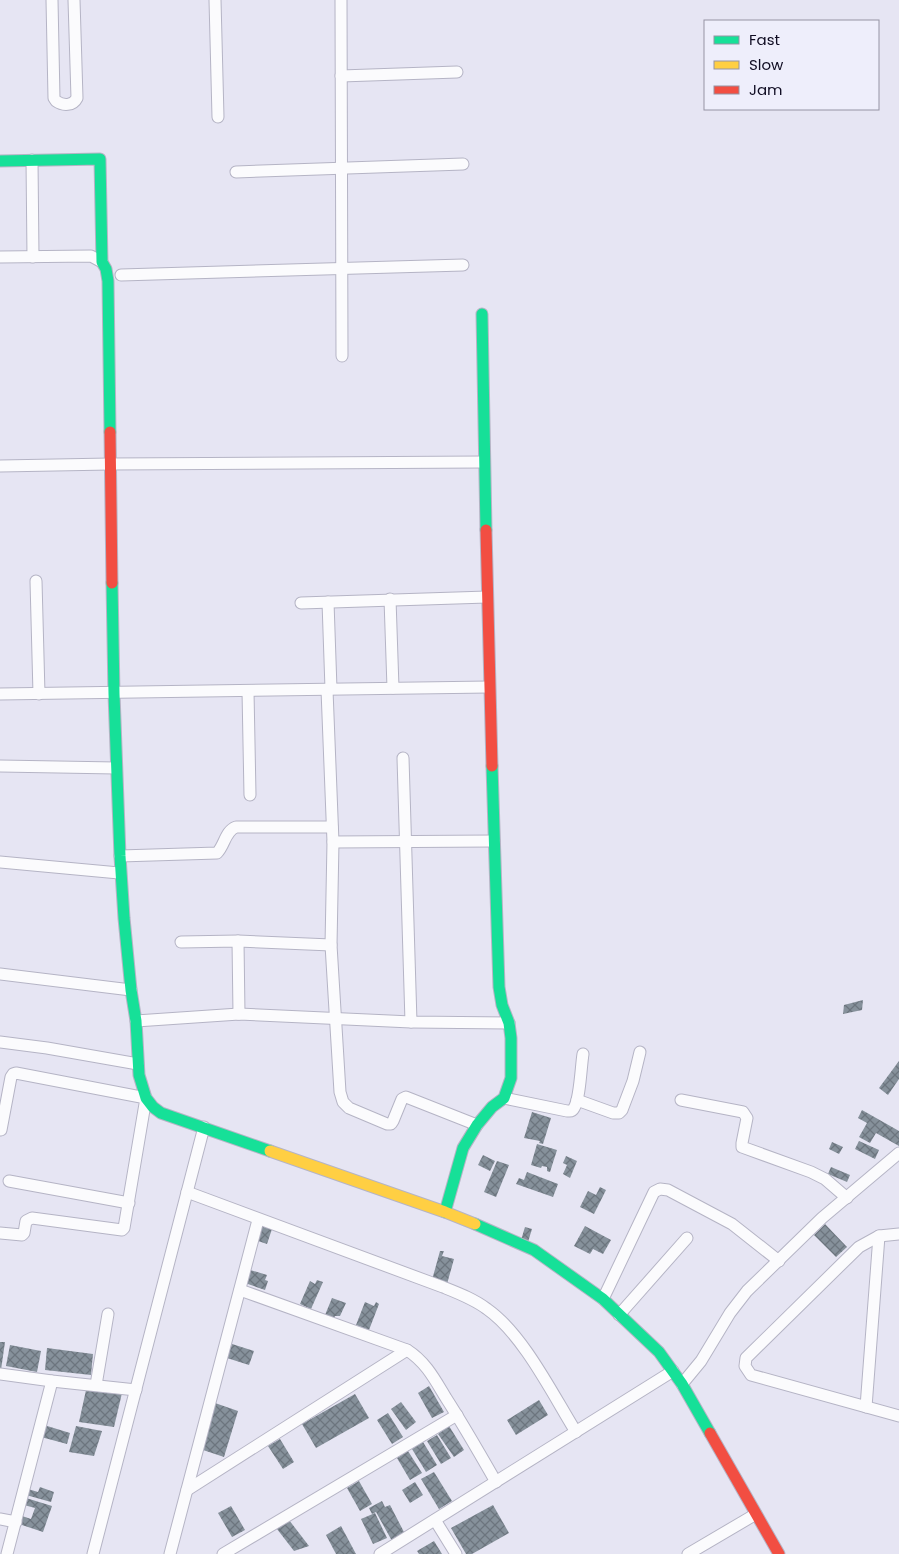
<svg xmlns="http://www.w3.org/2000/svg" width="899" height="1554" font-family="Poppins,sans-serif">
<defs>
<pattern id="building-cross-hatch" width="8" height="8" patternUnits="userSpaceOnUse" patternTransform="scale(1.25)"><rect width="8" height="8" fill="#86919b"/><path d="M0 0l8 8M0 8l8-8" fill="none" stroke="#6c757e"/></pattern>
</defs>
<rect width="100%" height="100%" fill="#e6e5f3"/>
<g fill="url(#building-cross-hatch)">
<path d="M863,1000L862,1010L843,1014L844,1005Z"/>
<path d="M899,1061V1079L888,1095L879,1088Z"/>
<path d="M862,1110L899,1131V1146L876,1133L870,1143L859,1137L867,1123L858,1118Z"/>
<path d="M532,1112L551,1118L543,1144L539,1143L540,1141L524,1138Z"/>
<path d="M859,1141L879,1150L875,1159L855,1149Z"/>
<path d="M832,1142L843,1147L839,1154L829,1149Z"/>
<path d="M537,1144L557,1150L550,1172L547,1171V1167L542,1166L541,1168L531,1165Z"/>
<path d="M483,1155L495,1161L490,1171L478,1165Z"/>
<path d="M566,1156L577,1161L570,1178L563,1174L567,1165L563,1163Z"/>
<path d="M497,1161L509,1165L496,1197L484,1192Z"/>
<path d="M831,1167L850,1175L847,1182L828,1174Z"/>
<path d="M527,1172L558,1184L553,1197L516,1184L519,1178L524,1180Z"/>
<path d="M600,1187L606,1190L594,1214L580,1207L588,1191L596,1195Z"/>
<path d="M825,1224L847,1247L836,1257L814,1235Z"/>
<path d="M260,1226L272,1229L267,1244L255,1240Z"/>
<path d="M585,1226L611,1240L603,1254L593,1249L590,1254L574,1246Z"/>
<path d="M525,1227L532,1229L528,1242L521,1240Z"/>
<path d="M440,1251H444L442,1256L454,1259L447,1284L432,1280Z"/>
<path d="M247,1269L267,1275L265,1280L268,1281L265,1290L242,1282Z"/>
<path d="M317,1280L323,1282L311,1309L300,1304L310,1281L315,1284Z"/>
<path d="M332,1298L346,1303L340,1316H335L334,1319L325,1315Z"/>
<path d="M365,1302L374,1306L376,1302L379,1304L369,1330L356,1325Z"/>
<path d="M0,1342H5L1,1370H0Z"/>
<path d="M232,1344L254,1351L249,1365L227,1358Z"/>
<path d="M10,1345L41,1351L37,1372L6,1366Z"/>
<path d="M47,1348L93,1354L91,1375L45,1370Z"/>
<path d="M429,1386L444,1412L432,1418L418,1393Z"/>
<path d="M86,1390L122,1393L114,1427L79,1422Z"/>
<path d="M355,1394L369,1418L316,1448L302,1424Z"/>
<path d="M539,1400L548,1415L516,1435L507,1420Z"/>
<path d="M401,1402L416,1422L406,1430L391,1409Z"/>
<path d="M215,1403L238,1411L224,1457L200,1449Z"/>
<path d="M388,1413L403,1437L392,1444L377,1420Z"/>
<path d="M44,1425L70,1433L67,1444L41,1437Z"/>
<path d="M76,1426L102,1431L94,1456L69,1452Z"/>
<path d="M449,1426L464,1450L454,1457L438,1434Z"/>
<path d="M437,1435L451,1458L441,1464L427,1441Z"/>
<path d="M280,1439L294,1462L283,1469L268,1446Z"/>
<path d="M423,1442L437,1465L426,1472L412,1449Z"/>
<path d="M408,1451L422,1473L410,1480L397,1458Z"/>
<path d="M434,1472L452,1501L439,1509L421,1479Z"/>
<path d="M359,1481L372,1504L360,1511L347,1488Z"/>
<path d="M415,1482L423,1495L410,1503L402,1490Z"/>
<path d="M40,1487L54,1492L51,1502L26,1495L28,1489L38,1492Z"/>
<path d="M26,1498L52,1506L43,1532L19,1524L22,1516L31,1519L35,1508L24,1505Z"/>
<path d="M382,1501L385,1507L390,1505L405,1534L392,1541L376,1512L372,1514L369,1508Z"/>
<path d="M493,1505L509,1533L472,1554H466L451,1528Z"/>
<path d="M231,1506L245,1530L232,1537L218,1513Z"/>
<path d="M375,1513L387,1538L373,1544L361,1519Z"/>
<path d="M289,1520L309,1546L294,1551L277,1529Z"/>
<path d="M341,1526L356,1554H336L326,1535Z"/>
<path d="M434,1541L442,1554H419L417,1551Z"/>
</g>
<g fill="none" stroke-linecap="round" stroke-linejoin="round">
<defs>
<g id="street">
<path d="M52,0L54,98L56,101C63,106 73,106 77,98L74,0"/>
<path d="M215,0L218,117"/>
<path d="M341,0L342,356"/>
<path d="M341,76L457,72"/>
<path d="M32,160L33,257"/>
<path d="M236,172L463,164"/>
<path d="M0,257L91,256L102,262"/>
<path d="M121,275L463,265"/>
<path d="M0,466L110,464L484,462"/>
<path d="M36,581L39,694"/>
<path d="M390,599L393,688"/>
<path d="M328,602L331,689"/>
<path d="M301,603L487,597"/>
<path d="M327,690L333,842L331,945L340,1092L343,1102L349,1108L387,1124H391L393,1121L402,1099L406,1097L477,1125"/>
<path d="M248,691L250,795"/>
<path d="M0,694L489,687"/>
<path d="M403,758L411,1022"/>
<path d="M0,766L116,768"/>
<path d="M333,842L494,841"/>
<path d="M120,856L217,853C225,845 225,831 236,827H332"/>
<path d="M0,862L119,873"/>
<path d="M238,941L239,1014"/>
<path d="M181,942L238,941L331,945"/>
<path d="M0,974L131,990"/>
<path d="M136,1021L239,1014L411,1022L509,1023"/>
<path d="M0,1042L47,1048L138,1064"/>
<path d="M504,1098L567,1111C571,1111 572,1112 574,1108C580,1099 581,1066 583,1054"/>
<path d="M577,1100L613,1113H619L622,1110L633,1081L640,1052"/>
<path d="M681,1100L743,1112L747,1118L742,1143V1147L811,1172L825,1179L847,1198"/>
<path d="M9,1181L129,1203"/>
<path d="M187,1192L443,1287C458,1293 474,1299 487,1309C523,1334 553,1395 576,1432"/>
<path d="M0,1233L22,1235L24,1233L26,1221L32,1218L122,1230L124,1228L146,1098L16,1073L13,1074L11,1077L1,1130"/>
<path d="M899,1234L879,1236L859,1247L746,1358L745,1366L751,1375L899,1416"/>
<path d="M240,1290L407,1350C426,1362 435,1380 446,1398C464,1426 480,1454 496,1482"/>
<path d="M603,1299L654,1192L660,1189L668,1190L732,1224L779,1261"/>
<path d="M619,1315L687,1238"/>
<path d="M0,1374L52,1381L136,1390"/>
<path d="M682,1384L701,1361L730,1313L747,1291L822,1218L899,1153"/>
<path d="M96,1385L108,1314"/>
<path d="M866,1407L879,1236"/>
<path d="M187,1490L407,1350"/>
<path d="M0,1519L16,1522"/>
<path d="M435,1520L456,1554"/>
<path d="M7,1554L52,1381"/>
<path d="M93,1554L204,1127"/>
<path d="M170,1554L258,1220"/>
<path d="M223,1554L457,1415"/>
<path d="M380,1554L673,1371"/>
<path d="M688,1554L756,1514"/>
</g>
<g id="fast">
<path d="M0,161L100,159L102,262L106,269L108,281L110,432"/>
<path d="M482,314L486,530"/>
<path d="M112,583L114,694L120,856L124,918L131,990L136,1021L139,1075L146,1098L153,1107L161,1113L270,1151"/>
<path d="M445,1212L463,1148L477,1125L492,1107L504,1098L511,1078V1038L509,1023L502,1005L499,987L492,766"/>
<path d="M475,1224L534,1250L603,1299L659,1352L682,1384L710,1433"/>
</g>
<path id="slow" d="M270,1151L445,1212L475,1224"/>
<g id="jam">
<path d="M110,432L112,583"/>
<path d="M486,530L492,766"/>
<path d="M710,1433L779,1554"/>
</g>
</defs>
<use href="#street" stroke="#b5b4c5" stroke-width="13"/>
<use href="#fast" stroke="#b5b4c5" stroke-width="13"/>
<use href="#slow" stroke="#b5b4c5" stroke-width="13"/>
<use href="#jam" stroke="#b5b4c5" stroke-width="13"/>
<use href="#street" stroke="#fbfbfd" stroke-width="11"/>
<use href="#fast" stroke="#16e098" stroke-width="11"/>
<use href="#slow" stroke="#ffcf43" stroke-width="11"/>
<use href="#jam" stroke="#f24e42" stroke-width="11"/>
</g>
<rect x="704" y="20" width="175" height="90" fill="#eeeefb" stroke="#9594a4"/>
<rect x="714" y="36" width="25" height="8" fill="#16e098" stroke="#9594a4"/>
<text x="749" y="45" font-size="15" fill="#0f0c22">Fast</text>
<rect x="714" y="61" width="25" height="8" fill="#ffcf43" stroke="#9594a4"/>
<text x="749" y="70" font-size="15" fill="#0f0c22">Slow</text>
<rect x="714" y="86" width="25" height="8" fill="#f24e42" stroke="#9594a4"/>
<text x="749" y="95" font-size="15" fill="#0f0c22">Jam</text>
</svg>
